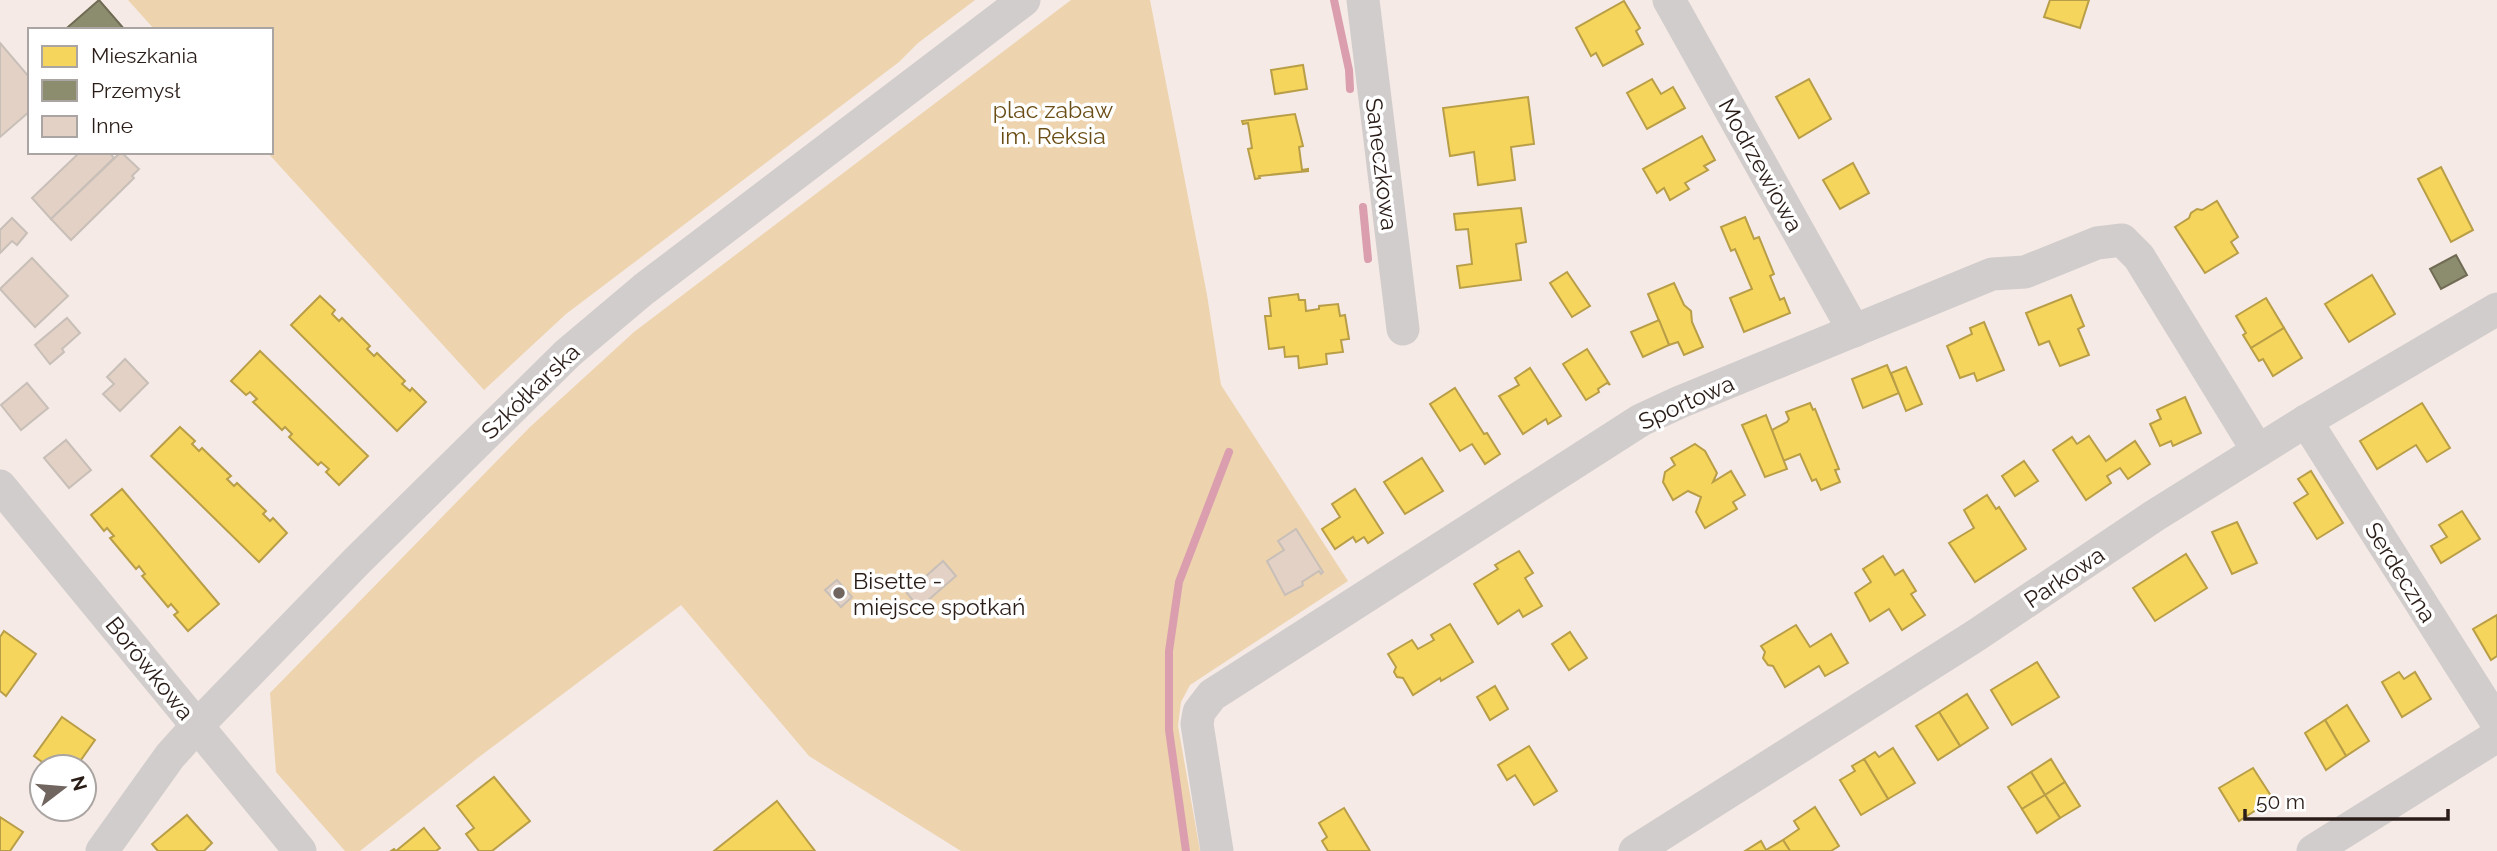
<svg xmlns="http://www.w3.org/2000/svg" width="2497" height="851" font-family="Raleway,sans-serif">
<rect width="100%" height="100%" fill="#f5eae5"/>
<g fill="#edd3ae">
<path d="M128,0H975L918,43L899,62L566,314L484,390L267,152H271V30H155Z"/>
<path d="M1071,0H1150L1207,295L1221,385L1348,581L1190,685L1181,702L1178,726L1200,851H961L809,756L681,605L479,757L360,851H345L276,772L270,693L530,427L634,332Z"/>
</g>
<g fill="#f6d55c" stroke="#b99e48" stroke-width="2">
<path d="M2050,0H2089L2080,28L2044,17Z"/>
<path d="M1624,1L1640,28L1636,31L1643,44L1603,66L1596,53L1591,56L1576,28Z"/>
<path d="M1303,65L1307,89L1275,94L1271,70Z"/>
<path d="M1652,79L1661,94L1673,87L1685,108L1647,129L1627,93Z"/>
<path d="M1809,79L1831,119L1799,138L1776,97Z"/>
<path d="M1528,97L1534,144L1511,147L1515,180L1478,185L1474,152L1450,156L1443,108Z"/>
<path d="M1295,114L1303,146L1299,147L1302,170L1308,169V171L1259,176L1260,178L1255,179L1248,149L1252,148L1248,123L1243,124L1242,121Z"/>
<path d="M1702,136L1715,160L1704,166L1708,170L1685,183L1689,189L1670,200L1664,188L1657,193L1643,169Z"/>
<path d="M1853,163L1869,193L1840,209L1823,180Z"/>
<path d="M2441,167L2473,230L2451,242L2418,179Z"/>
<path d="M2217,201L2238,237L2231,242L2238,253L2205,273L2175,227L2189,218L2191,213L2197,209L2202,210Z"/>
<path d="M1521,208L1526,242L1516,244L1521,280L1460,288L1457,266L1472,264L1468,229L1456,230L1454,214Z"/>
<path d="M1745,217L1754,239L1759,237L1774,274L1770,276L1780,300L1784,298L1790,313L1744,332L1730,298L1752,289L1735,249L1731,251L1721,227Z"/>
<path d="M1567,272L1590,306L1572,317L1550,283Z"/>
<path d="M2372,275L2395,314L2349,342L2325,304Z"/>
<path d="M1674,283L1684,305L1691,311L1692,322L1703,347L1684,355L1678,342L1669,345L1648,294Z"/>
<path d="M1298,294L1299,300H1305L1306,311L1319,309V306L1338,304L1340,316L1345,315L1349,339L1341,340L1343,352L1326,354L1327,364L1299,368L1298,356L1285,357L1284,347L1269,349L1265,316H1271L1269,298Z"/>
<path d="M2071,295L2084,326L2078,329L2089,355L2060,366L2049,341L2039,345L2026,313Z"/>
<path d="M320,296L335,310L332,314L339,321L342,318L370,346L367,349L374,356L377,353L405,381L402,384L410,391L412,388L426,402L397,431L291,325Z"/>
<path d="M2266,298L2284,328L2251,348L2243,335L2246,333L2236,316Z"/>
<path d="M1659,320L1669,345L1643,357L1631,332Z"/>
<path d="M1984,322L2004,370L1977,381L1974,373L1960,378L1947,346L1972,334L1970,328Z"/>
<path d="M2284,328L2302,358L2273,376L2263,359L2259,361L2251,348Z"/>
<path d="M1587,349L1610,385L1607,383L1598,389L1599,392L1586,400L1563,364Z"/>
<path d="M260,351L368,456L339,485L326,472L329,469L321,462L318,465L289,437L292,434L285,427L282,430L253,402L257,399L250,392L246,395L231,381Z"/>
<path d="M1887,365L1899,393L1863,408L1852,379Z"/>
<path d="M1906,367L1922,404L1906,411L1891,373Z"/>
<path d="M1530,368L1561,416L1548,424L1546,419L1523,434L1499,396L1519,385L1515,378Z"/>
<path d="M1455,388L1484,434L1487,433L1500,454L1485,464L1472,444L1460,451L1430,404Z"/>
<path d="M2185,397L2201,433L2173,446L2171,441L2160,446L2150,424L2161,419L2157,410Z"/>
<path d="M1810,403L1813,410L1815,409L1839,469L1835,470L1840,482L1821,490L1816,479L1812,481L1800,454L1783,461L1772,430L1787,422L1789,419L1786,412Z"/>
<path d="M2422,403L2450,448L2427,462L2416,445L2377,469L2360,441Z"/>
<path d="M1766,415L1787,469L1765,477L1742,425Z"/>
<path d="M180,427L195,441L192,444L199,451L202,448L231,476L227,479L234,486L237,483L266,511L263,514L270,521L273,518L287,533L259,562L151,456Z"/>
<path d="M2089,436L2106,461L2135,441L2150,464L2128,479L2120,468L2107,476L2111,483L2086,500L2053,450L2072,437L2077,444Z"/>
<path d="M1695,444L1705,451L1717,473L1713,482L1731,471L1745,495L1733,502L1737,509L1705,528L1696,512L1701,497L1688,491L1673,500L1663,482L1665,472L1675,465L1671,458Z"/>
<path d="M1422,458L1443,491L1405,514L1384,482Z"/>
<path d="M2024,461L2038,481L2015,496L2002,476Z"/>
<path d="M2311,471L2343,523L2317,539L2294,503L2308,494L2298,479Z"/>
<path d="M122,489L219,604L188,631L174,615L178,612L171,604L168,607L142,576L145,574L139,566L136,569L110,538L114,536L107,528L104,531L91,515Z"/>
<path d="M1355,489L1383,533L1368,543L1364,537L1356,542L1353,537L1335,549L1322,529L1340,517L1332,504Z"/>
<path d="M1987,495L1996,509L1999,507L2026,549L1975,582L1949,543L1974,528L1964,510Z"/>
<path d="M2462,511L2480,539L2441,563L2431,546L2447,537L2439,525Z"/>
<path d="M2237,522L2257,563L2232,574L2212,532Z"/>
<path d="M1519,551L1533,573L1525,578L1542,606L1523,617L1519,610L1498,624L1474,584L1498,569L1495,565Z"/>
<path d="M2186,554L2207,588L2155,621L2133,588Z"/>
<path d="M1883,556L1895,575L1903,570L1916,591L1911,594L1925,615L1902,630L1889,609L1870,621L1855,593L1871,582L1863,569Z"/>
<path d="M2497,615V656L2491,660L2473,629Z"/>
<path d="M1450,624L1473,662L1441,681L1440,678L1413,695L1403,678L1397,677L1394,672L1396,667L1388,654L1412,640L1418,649L1434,640L1431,635Z"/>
<path d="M1796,625L1810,647L1831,634L1848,663L1825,676L1819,666L1785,687L1773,666L1768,665L1763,658L1765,652L1761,646Z"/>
<path d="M4,631L36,654L6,696L0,691V637Z"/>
<path d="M1570,632L1587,658L1569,670L1552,644Z"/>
<path d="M2037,662L2059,697L2012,725L1991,690Z"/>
<path d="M2399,672L2404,679L2415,672L2431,699L2402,717L2382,682Z"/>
<path d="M1495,686L1508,709L1490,720L1477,697Z"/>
<path d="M1967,694L1988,728L1960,746L1939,712Z"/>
<path d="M2347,705L2369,741L2346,756L2325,720Z"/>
<path d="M1939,712L1960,746L1938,760L1916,726Z"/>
<path d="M62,717L95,740L76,767H49L34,756Z"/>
<path d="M2325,720L2346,756L2326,770L2305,733Z"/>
<path d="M1529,746L1557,791L1534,805L1515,775L1507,780L1498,765Z"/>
<path d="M1893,748L1915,783L1888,799L1864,759L1875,752L1879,757Z"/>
<path d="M1864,759L1888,799L1861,815L1840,780L1855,771L1852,766Z"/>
<path d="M2051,759L2065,782L2045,795L2031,772Z"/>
<path d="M2253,768L2273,799L2239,821L2219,788Z"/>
<path d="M2031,772L2045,795L2022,809L2008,787Z"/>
<path d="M494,777L530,821L492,851H479L466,834L474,828L457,806Z"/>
<path d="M2065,782L2080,806L2060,818L2045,795Z"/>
<path d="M2045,795L2060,818L2037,833L2022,809Z"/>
<path d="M777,801L815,851H714Z"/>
<path d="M1815,807L1839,846L1831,851H1790L1783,840L1799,829L1794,821Z"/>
<path d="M1344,808L1370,851H1328L1322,841L1327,837L1319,823Z"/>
<path d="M187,815L212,843L204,851H158L152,844Z"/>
<path d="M0,817L23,832L10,851H0Z"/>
<path d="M424,828L440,848L436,851H391L394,849L396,851Z"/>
<path d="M1783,840L1790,851H1745L1761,841L1766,850Z"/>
</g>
<g fill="#8c8c6e" stroke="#6f6b54" stroke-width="2">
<path d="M99,0L125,30H71L68,27Z"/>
<path d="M2456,255L2467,275L2441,289L2430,269Z"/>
</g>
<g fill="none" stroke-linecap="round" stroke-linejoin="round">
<g stroke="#da9eae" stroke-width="8">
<path d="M1334,0L1349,70L1350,89"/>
<path d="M1363,207L1368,259"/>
<path d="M1186,851L1169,730V651L1179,582L1229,452"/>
</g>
</g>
<g fill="#e3d1c5" stroke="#c8bfb8" stroke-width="2">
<path d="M0,43L30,78V111L0,137Z"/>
<path d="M80,152H109L114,158L51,219L32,198Z"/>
<path d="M121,152L139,169L132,176L134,178L71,240L51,219Z"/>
<path d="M12,218L27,233L17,245L12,241L0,253V230Z"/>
<path d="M32,258L68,296L35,327L0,289Z"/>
<path d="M67,318L80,333L62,349L64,352L50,364L35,345Z"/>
<path d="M125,359L148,383L120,411L103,394L114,384L107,377Z"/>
<path d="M27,383L48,408L21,430L1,405Z"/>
<path d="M66,440L91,470L69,488L44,458Z"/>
<path d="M1296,529L1323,572L1321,574L1319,571L1302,582L1303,585L1302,586L1285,595L1267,561L1284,550L1278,541Z"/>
<path d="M943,561L956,576L919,608L907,593Z"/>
<path d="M837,580L852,597L841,607L825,590Z"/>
</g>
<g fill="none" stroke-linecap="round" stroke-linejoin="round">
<g stroke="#d1cdcc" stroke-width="33">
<path d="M1363,0L1403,329"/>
<path d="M1669,0L1854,331"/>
<path d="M2306,421L2497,723"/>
<path d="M0,486L300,851"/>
<path d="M102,851L170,756L197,726L357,561L568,353L644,289L1024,0"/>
<path d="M1217,851L1197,724L1199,712L1212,695L1641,420L1680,402L1992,274L2025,272L2097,243L2122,240L2139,257L2258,451"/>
<path d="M1635,851L1975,636L2154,516L2306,421L2497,309"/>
<path d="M2313,851L2497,736"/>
</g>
</g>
<circle fill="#716560" stroke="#fff" stroke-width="2.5" cx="839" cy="593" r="7"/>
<g text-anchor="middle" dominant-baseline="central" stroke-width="7" stroke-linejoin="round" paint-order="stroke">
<g font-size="23" fill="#6b4e16" stroke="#fff">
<text x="1053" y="109">plac zabaw<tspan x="1053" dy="26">im. Reksia</tspan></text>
</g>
<g font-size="23" fill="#2a1d18" stroke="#fff">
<text transform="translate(1382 164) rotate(83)">Saneczkowa</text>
<text transform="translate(1761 165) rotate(61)">Modrzewiowa</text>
<text transform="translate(530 391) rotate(-44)">Szkółkarska</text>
<text transform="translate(1686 402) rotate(-24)">Sportowa</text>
<text transform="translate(2401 572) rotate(58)">Serdeczna</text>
<text transform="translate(2064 577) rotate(-34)">Parkowa</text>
<text transform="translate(150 668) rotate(51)">Borówkowa</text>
</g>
<g font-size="23" fill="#2a1d18" stroke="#fff" text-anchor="start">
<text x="853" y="580">Bisette -<tspan x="853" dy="26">miejsce spotkań</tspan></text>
</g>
</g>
<rect x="28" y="28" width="245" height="126" fill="#ffffff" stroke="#aaa5a3" stroke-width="2"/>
<rect x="42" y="46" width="35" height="21" fill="#f6d55c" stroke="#aaa5a3" stroke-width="2"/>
<text x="91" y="63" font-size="21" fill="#2a1d18">Mieszkania</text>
<rect x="42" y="80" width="35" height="21" fill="#8c8c6e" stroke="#aaa5a3" stroke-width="2"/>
<text x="91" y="98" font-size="21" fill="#2a1d18">Przemysł</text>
<rect x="42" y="116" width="35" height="21" fill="#e3d1c5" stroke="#aaa5a3" stroke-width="2"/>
<text x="91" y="133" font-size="21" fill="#2a1d18">Inne</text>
<g transform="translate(63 788) rotate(74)"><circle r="33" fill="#ffffff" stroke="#aaa5a3" stroke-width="2"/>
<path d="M0-5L12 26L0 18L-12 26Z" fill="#716560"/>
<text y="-10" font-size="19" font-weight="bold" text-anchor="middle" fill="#2a1d18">N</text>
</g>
<path d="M2245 809v10h203v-10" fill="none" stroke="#2a1d18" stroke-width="3.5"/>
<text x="2256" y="809" font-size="21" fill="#2a1d18" stroke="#ffffff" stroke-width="5" paint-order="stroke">50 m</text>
</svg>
